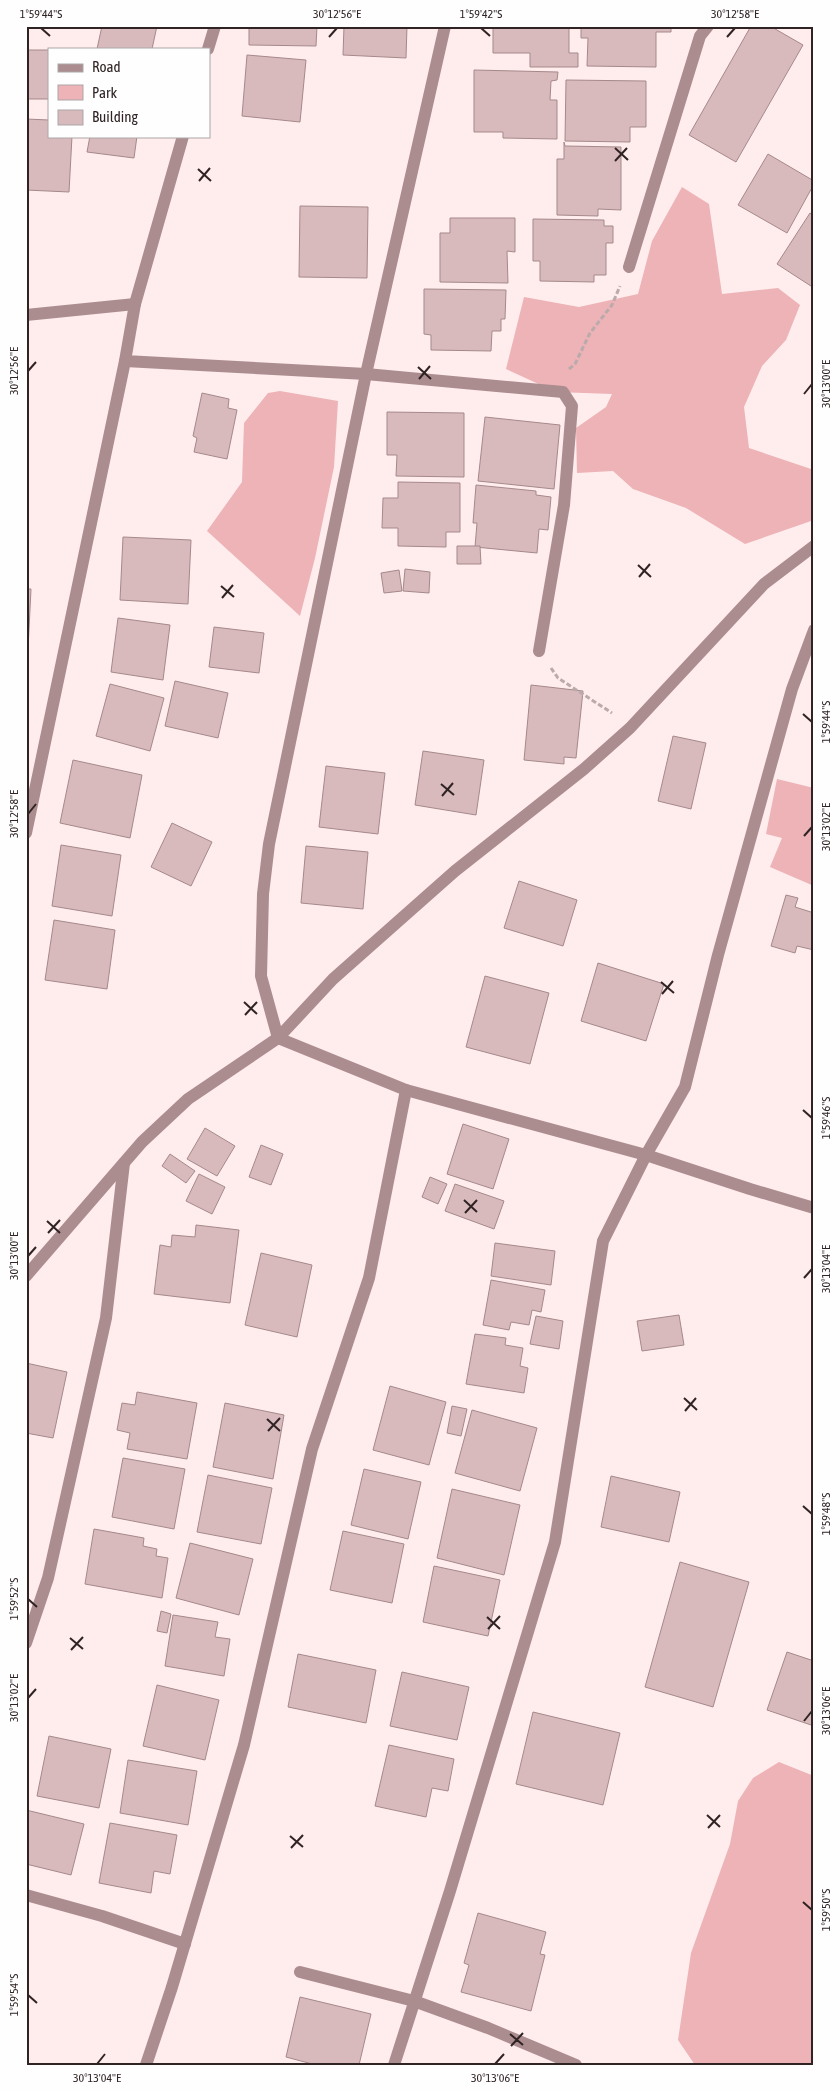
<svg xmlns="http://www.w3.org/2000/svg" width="840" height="2091" font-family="'Asap Condensed',sans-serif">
<rect width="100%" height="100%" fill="#ffeced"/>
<g fill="#edb3b7">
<path d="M682,187L709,204L722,294L778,288L800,305L786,340L762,366L744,407L749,448L814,470V520L745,544L686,508L633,489L613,471L577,473L576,428L606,407L612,394L556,392L506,369L524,297L579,307L638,294L652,241Z"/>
<path d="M280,391L338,401L334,467L315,558L300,616L207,531L242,482L244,423L268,393Z"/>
<path d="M777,779L814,788V886L770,867L782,838L766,834Z"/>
<path d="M779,1762L814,1776V2065H695L678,2040L691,1953L730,1844L738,1801L753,1778Z"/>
</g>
<g fill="#d9babc" stroke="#a5898a">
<path d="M102,26H157L152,49H97Z"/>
<path d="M249,26H317L316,46L249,45Z"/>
<path d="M344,26H407L406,58L343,55Z"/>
<path d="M493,26H569V53H578V67H530V53H493Z"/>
<path d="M581,26H671V32H656V67L587,66L588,38H581Z"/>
<path d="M751,26H770L803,45L736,162L689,135Z"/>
<rect x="26" y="50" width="23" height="49"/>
<path d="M247,55L306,60L300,122L242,116Z"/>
<path d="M474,70L558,72L557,80L551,81L550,100H557V139L503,138V132H474Z"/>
<path d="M566,80L646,81V127H630V142L565,141Z"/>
<path d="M26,119L49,120V136H72L69,192L26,190Z"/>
<path d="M90,136H137L134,158L87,152Z"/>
<path d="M564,142L565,146L621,147V210L598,209V216L557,215V159H564Z"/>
<path d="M768,154L814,181V184L787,233L738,205Z"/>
<path d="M300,206L368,207L367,278L299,277Z"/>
<path d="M810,213L814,216V288L777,264Z"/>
<path d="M450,218H515V252L507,251L508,283L440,282V233H450Z"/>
<path d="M533,219L604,220V226H613V243H606V275H594V282L540,281V261H533Z"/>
<path d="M424,289L506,290L505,319H501V331H492L491,351L431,350V335L424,334Z"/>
<path d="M202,393L229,399L228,408L237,410L227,459L194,452L197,438L193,436Z"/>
<path d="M387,412L464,413V477L396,476L397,455H387Z"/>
<path d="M485,417L560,425L554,489L478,481Z"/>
<path d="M398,482L460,483V532H446V547L398,546V528H382L383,498H398Z"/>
<path d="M476,485L536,491V495L551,497L548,530L539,529L537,553L475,547L477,523H473Z"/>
<path d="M123,537L191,540L188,604L120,600Z"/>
<path d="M457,546H480L481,564H457Z"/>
<path d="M405,569L430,572L429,593L403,591Z"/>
<path d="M399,570L402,591L384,593L381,573Z"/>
<path d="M26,589H31L28,649H26Z"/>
<path d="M118,618L170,625L163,680L111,672Z"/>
<path d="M214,627L264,633L259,673L209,667Z"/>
<path d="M175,681L228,693L218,738L165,726Z"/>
<path d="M110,684L164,698L150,751L96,736Z"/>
<path d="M531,685L583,691L576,758L564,757V764L524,760Z"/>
<path d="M673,736L706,743L691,809L658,801Z"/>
<path d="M423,751L484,760L476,815L415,805Z"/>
<path d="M73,760L142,775L130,838L60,823Z"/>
<path d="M326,766L385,773L378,834L319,827Z"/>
<path d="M172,823L212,842L191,886L151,867Z"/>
<path d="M61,845L121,855L112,916L52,906Z"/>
<path d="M306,846L368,852L363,909L301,903Z"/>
<path d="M519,881L577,900L563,946L504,928Z"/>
<path d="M786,895L798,898L795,907L814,913V950L797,946L795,953L771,946Z"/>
<path d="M54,920L115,930L107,989L45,980Z"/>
<path d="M598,963L664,984L646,1041L581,1021Z"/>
<path d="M485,976L549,993L530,1064L466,1047Z"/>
<path d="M463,1124L509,1139L493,1189L447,1174Z"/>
<path d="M205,1128L235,1146L217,1176L187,1159Z"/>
<path d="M261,1145L283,1154L271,1185L249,1177Z"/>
<path d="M170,1154L195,1171L186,1183L162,1166Z"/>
<path d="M199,1174L225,1187L212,1214L186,1201Z"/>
<path d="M430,1177L447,1184L438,1204L422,1197Z"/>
<path d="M455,1184L504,1201L494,1229L445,1211Z"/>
<path d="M196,1225L239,1230L230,1303L154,1294L160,1245L171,1247L172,1235L195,1237Z"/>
<path d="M495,1243L555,1251L551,1285L491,1276Z"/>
<path d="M261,1253L312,1265L297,1337L245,1325Z"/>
<path d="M491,1280L545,1290L541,1312L532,1310L529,1325L511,1322L509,1330L483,1325Z"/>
<path d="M679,1315L684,1345L642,1351L637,1321Z"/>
<path d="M536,1316L563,1321L559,1349L530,1344Z"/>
<path d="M475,1334L506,1338L505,1345L523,1348L520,1366L528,1368L524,1393L466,1384Z"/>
<path d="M26,1363L67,1372L53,1438L26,1433Z"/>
<path d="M390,1386L446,1402L429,1465L373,1450Z"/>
<path d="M137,1392L197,1403L187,1459L127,1449L130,1433L117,1430L122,1403L135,1405Z"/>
<path d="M225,1403L284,1415L273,1479L213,1467Z"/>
<path d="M452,1406L467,1409L461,1436L447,1433Z"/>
<path d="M472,1410L537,1428L520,1491L455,1473Z"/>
<path d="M123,1458L185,1469L174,1529L112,1517Z"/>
<path d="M364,1469L421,1482L408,1539L351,1525Z"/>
<path d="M208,1475L272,1488L261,1544L197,1532Z"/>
<path d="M611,1476L680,1492L669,1542L601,1527Z"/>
<path d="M452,1489L520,1505L504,1575L437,1558Z"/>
<path d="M94,1529L144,1538L143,1546L157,1549L156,1556L168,1558L162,1598L85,1584Z"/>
<path d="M343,1531L404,1544L392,1603L330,1590Z"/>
<path d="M190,1543L253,1559L239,1615L176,1598Z"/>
<path d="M680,1562L749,1582L713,1707L645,1687Z"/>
<path d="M434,1566L500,1580L488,1636L423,1622Z"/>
<path d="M161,1611L171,1614L167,1633L157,1631Z"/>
<path d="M173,1615L218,1622L215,1637L230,1639L224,1676L165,1666Z"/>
<path d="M787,1652L814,1661V1726L767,1710Z"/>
<path d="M298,1654L376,1670L366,1723L288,1707Z"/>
<path d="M402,1672L469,1687L457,1740L390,1726Z"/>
<path d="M157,1685L219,1700L205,1760L143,1746Z"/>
<path d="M533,1712L620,1733L603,1805L516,1784Z"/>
<path d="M49,1736L111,1749L99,1808L37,1796Z"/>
<path d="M389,1745L454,1759L448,1791L432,1788L426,1817L375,1806Z"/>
<path d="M128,1760L197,1771L188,1825L120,1813Z"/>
<path d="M26,1810L84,1824L71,1875L26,1864Z"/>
<path d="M110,1823L177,1835L170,1874L154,1871L151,1893L99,1883Z"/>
<path d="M478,1913L546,1932L540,1954L545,1955L531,2011L461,1992L469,1965L464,1963Z"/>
<path d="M300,1997L371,2014L359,2065H316L286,2057Z"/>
</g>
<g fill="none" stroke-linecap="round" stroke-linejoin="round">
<g stroke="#bbaaab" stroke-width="3" stroke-dasharray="5 2.5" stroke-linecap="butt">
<path d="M569,369L575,364L590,333L612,305L620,286"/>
<path d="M551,668L558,678L612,713"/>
</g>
<g stroke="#ac8d8f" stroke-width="12">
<path d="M445,26L366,374L269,844L263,894L261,976L278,1038L406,1090L646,1155L750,1189L814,1208"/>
<path d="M208,49L215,26"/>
<path d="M183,136L135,304L125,361L366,374L563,392L572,406L564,505L539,651"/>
<path d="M629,267L700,36L708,26"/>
<path d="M26,315L135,304"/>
<path d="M26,833L125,361"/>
<path d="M26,1276L142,1142L188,1099L278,1038L333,979L455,871L584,769L630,728L764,584L814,546"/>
<path d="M26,1643L48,1578L106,1318L124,1163"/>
<path d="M26,1895L102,1916L185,1944"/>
<path d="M300,1972L414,2001L488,2028L576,2065"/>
<path d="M146,2065L172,1987L244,1745L312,1449L369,1278L406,1090"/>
<path d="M394,2065L450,1891L555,1542L603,1241L646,1155L685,1087L718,955L792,689L814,630"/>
</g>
</g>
<path fill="none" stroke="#2f2324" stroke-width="2" d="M41,28L50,36M481,28L490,36M329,37L337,28M727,37L735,28M615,148L628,160M615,161L627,148M198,169L211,181M199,181L210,168M418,367L431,379M28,371L36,362M419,379L430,366M804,394L812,384M638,565L651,577M639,577L650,564M221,586L234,597M222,598L233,585M803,714L812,722M441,784L454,795M442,796L453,783M28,814L36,804M804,836L812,827M661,982L674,993M662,994L673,981M244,1002L257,1014M245,1015L257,1002M803,1110L812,1118M464,1200L477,1212M465,1213L477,1200M47,1221L60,1233M48,1233L60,1220M28,1256L36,1247M804,1278L812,1269M684,1398L697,1410M685,1411L696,1398M267,1419L280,1431M268,1431L280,1418M803,1506L812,1514M28,1599L37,1607M487,1617L500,1629M488,1629L500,1616M70,1638L83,1649M71,1650L83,1637M28,1698L36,1689M804,1721L812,1711M707,1815L720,1827M708,1828L720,1815M290,1836L303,1847M291,1848L303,1835M803,1902L812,1910M28,1995L37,2003M510,2034L523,2045M511,2046L523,2033M97,2064L105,2054M495,2064L504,2054"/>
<rect width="840" height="2091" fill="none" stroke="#fefefe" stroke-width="55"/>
<rect x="48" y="48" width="162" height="90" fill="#fefefe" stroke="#aba6a7"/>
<rect x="58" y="64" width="25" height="8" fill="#ac8d8f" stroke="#aba6a7"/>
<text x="92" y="72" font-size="15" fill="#2f2324">Road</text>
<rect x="58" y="85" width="25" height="15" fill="#edb3b7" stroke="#aba6a7"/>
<text x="92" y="98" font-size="15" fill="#2f2324">Park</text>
<rect x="58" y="110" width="25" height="15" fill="#d9babc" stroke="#aba6a7"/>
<text x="92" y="122" font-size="15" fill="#2f2324">Building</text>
<rect x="28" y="28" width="784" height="2036" fill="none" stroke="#2f2324" stroke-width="2"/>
<g font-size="12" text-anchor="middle" fill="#2f2324">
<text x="41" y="18">1°59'44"S</text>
<text x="337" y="18">30°12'56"E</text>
<text x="481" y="18">1°59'42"S</text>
<text x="735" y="18">30°12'58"E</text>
<text transform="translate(14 371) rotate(-90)" y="4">30°12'56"E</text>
<text transform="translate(826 384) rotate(-90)" y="4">30°13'00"E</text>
<text transform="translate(826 722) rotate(-90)" y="4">1°59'44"S</text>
<text transform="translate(14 814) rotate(-90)" y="4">30°12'58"E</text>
<text transform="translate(826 827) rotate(-90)" y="4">30°13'02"E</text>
<text transform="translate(826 1118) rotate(-90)" y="4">1°59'46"S</text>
<text transform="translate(14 1256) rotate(-90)" y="4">30°13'00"E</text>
<text transform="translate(826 1269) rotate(-90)" y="4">30°13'04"E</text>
<text transform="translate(826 1514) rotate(-90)" y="4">1°59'48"S</text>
<text transform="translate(14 1599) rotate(-90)" y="4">1°59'52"S</text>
<text transform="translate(14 1698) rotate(-90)" y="4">30°13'02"E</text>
<text transform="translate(826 1711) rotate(-90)" y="4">30°13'06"E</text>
<text transform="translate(826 1910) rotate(-90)" y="4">1°59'50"S</text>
<text transform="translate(14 1995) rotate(-90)" y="4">1°59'54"S</text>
<text x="97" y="2082">30°13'04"E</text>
<text x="495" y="2082">30°13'06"E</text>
</g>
</svg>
